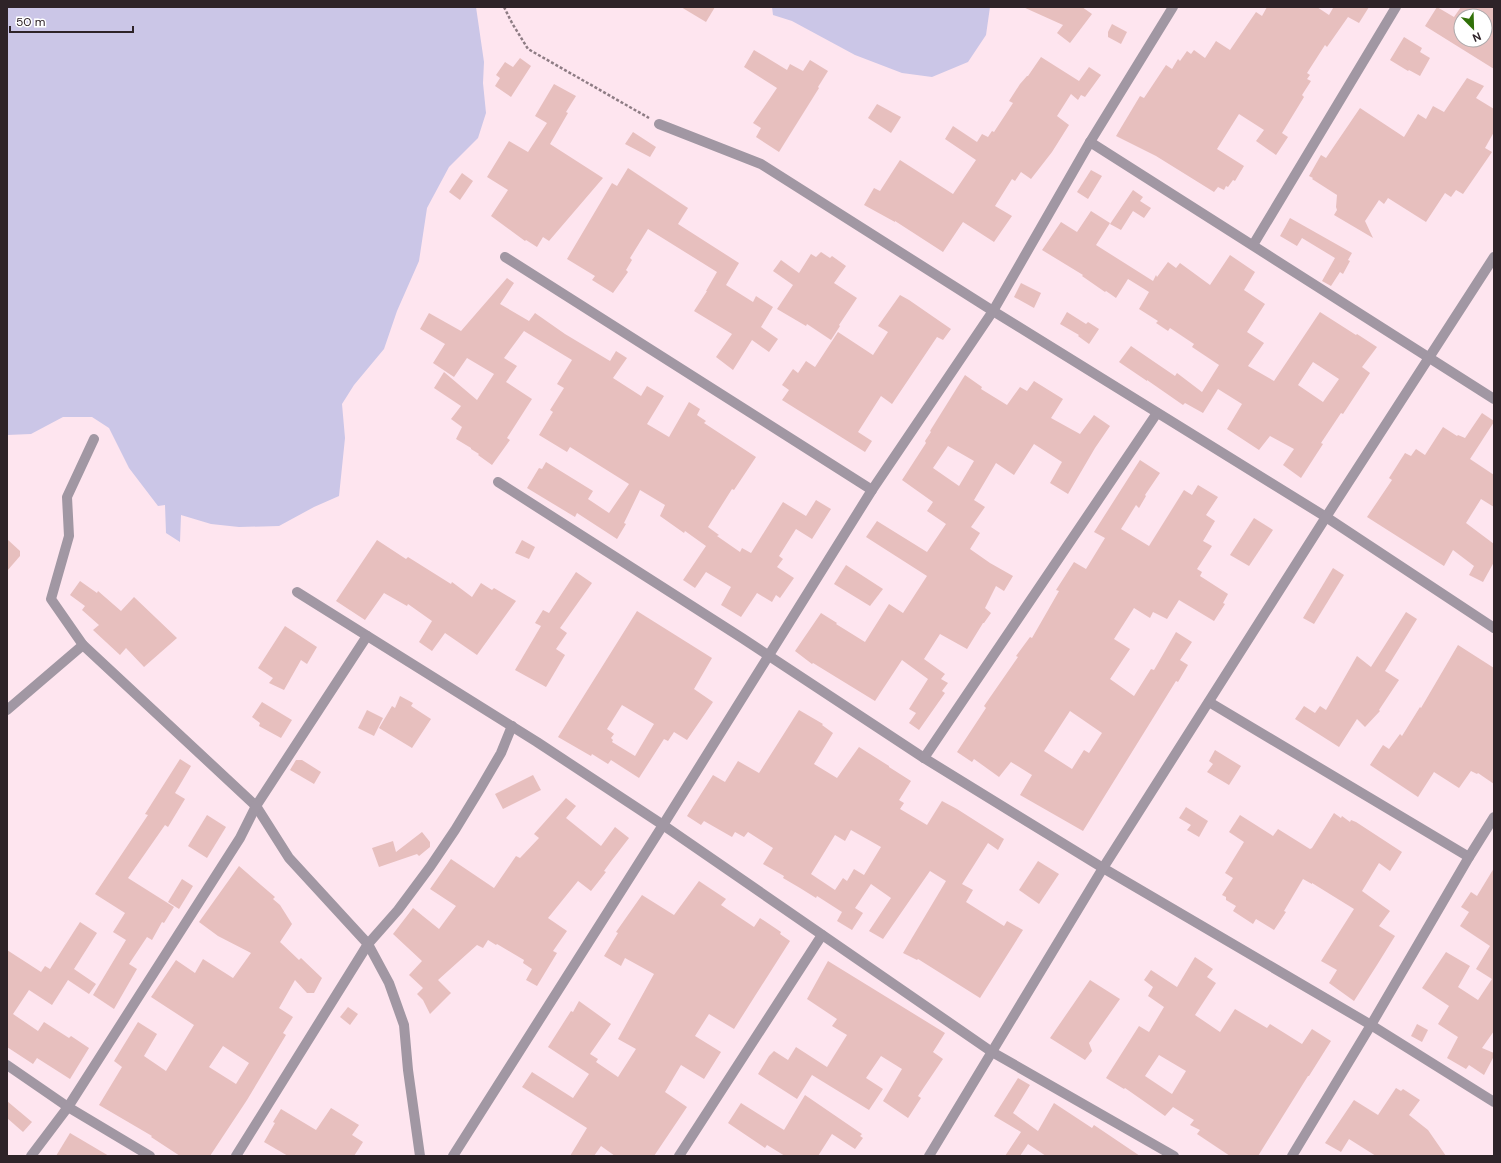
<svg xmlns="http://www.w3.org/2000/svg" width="1501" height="1163" font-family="'DM Sans',sans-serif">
<rect width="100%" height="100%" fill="#fee5ef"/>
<g fill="#cbc6e7">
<path d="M7,7H476L484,62L483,83L486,113L478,138L449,167L427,208L419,261L397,311L384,349L354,385L342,404L345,438L339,496L314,507L279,526L239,527L211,524L181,515L180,542L166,533L165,505L158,506L129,468L109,428L92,417H63L31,434L7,435Z"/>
<path d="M772,7H990L986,35L968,62L932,77L902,73L855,55L792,21L773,15Z"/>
</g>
<g fill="#e7bfbe" fill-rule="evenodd">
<path d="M681,7H715L706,22Z"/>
<path d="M1023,7H1082L1092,14L1070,43L1057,33L1063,25Z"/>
<path d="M1267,7H1317L1329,15L1333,8L1332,7H1369L1359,23L1348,17L1327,47L1325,45L1307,73L1310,75L1307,79L1311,81L1302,95L1304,97L1282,133L1288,137L1276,155L1256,141L1264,130L1239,114L1217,149L1244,166L1235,181L1233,180L1228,187L1226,186L1224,190L1218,187L1214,192L1156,156L1116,136L1140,96L1144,98L1166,65L1172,69L1178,59L1180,61L1187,51L1191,54L1194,50L1205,58L1216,41L1230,50L1256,12L1262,16Z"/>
<path d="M1437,7L1454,17L1461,7H1494V69L1425,26ZM1461,16H1485V40H1461Z"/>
<path d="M1112,24L1127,32L1121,44L1108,37V32Z"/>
<path d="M1404,37L1422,48L1420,52L1430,58L1420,76L1409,70L1408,71L1390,60Z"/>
<path d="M754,50L787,70L790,64L803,71L810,60L828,71L818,87L819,88L779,152L756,137L761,128L753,123L777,88L744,67Z"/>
<path d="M1041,57L1079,81L1089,67L1101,75L1085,97L1081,95L1078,100L1071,94L1057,116L1069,125L1052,152L1031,179L1021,172L1015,181L1012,179L995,206L1012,216L994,242L963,222L943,252L895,221V222L864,205L874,188L880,191L900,160L953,194L976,160L945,139L953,126L977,142L982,134L988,137L992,131L994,132L1013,103L1009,101L1020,84L1027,76H1028Z"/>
<path d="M520,58L531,66L511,97L495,86L500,78L496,75L505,62L513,67Z"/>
<path d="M1467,78L1484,86L1476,98L1494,109V132L1485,148L1492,152L1463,194L1456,190L1451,197L1445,193L1426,222L1388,198L1384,204L1379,200L1365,221L1373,238L1334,215L1337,210L1336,207L1337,195L1312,179L1313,178L1309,176L1321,155L1326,158L1360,108L1404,137L1418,114L1426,119L1433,106L1444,112Z"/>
<path d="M554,84L576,96L566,112L568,113L550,144L603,178L549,241L543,237L537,247L526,240L525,241L491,216L508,190L487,177L509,141L528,152L547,123L535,116Z"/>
<path d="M877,104L901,117L891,133L868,118Z"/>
<path d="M633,132L656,147L650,157L625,144Z"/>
<path d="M628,168L688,208L678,224L739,263L726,285L753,302L756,296L773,307L761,327L778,339L769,352L752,340L733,370L716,357L732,334L694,311L707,291H706L717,272L648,229L630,258L632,260L626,270L628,272L613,293L592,280L595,276L567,259L612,183L617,186Z"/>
<path d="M1091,170L1102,176L1088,199L1077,192Z"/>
<path d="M462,173L473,181L460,200L449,192Z"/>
<path d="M1133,190L1143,197L1140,201L1151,208L1144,218L1133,211L1121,230L1110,224Z"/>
<path d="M1091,211L1110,223L1096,245L1153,281L1156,275L1157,277L1168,262L1176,268L1180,263L1210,285L1230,255L1255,272L1244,290L1265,304L1247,332L1264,343L1248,366L1274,381L1320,312L1356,335L1357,334L1377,347L1362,367L1370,373L1343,414L1341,413L1321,443L1323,444L1301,478L1283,465L1294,449L1270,436L1259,450L1227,429L1242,404L1218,389L1203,413L1185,403L1183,405L1147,380V381L1119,362L1131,346L1175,376L1177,373L1202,392L1219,365L1192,347L1194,344L1170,328L1168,331L1156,323L1158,321L1139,309L1149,292L1128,279L1116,298L1106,291L1105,292L1082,276L1083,275L1042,250L1061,222L1077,232ZM1313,362L1339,379L1323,402L1298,385Z"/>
<path d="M1290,218L1352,253L1348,260L1350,261L1343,274L1340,272L1331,286L1322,281L1335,258L1302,238L1297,246L1280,236Z"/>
<path d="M821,252L830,258L832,256L846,266L834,283L857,298L839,325L840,326L831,340L807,324L806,326L777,309L793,285L773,271L781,260L799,273L811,254L816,257Z"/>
<path d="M507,278L514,283L500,304L529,321L535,313L565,334L610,361L616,351L627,358L613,378L641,396L647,386L664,396L647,424L669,437L689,402L700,409L697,415L706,421L704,423L756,457L734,490L732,489L708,527L719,535L717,536L740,552L742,548L751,553L783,502L806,516L816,500L831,509L812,539L796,529L779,556L783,559L777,567L794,578L780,598L776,595L772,602L757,593L741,617L721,605L731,587L706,572L695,588L683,580L706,546L685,531L684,533L660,516L665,505L640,490L624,523L626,524L617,539L577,513L575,517L527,488L539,468L542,469L546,462L593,491L588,499L609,513L629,484L570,447L567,452L539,435L553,412L550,410L564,388L557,384L572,360L524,331L504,358L517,366L506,382L532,399L507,438L510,440L492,465L478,455L479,454L471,449V448L456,439L462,427L451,419L461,406L434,388L444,372L477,400L494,374L467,358L454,377L433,363L445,344L420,329L429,313L461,331Z"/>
<path d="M1021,283L1041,293L1034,308L1014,297Z"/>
<path d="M900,295L909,300L951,329L943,340L937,337L892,404L881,396L858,432L872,441L865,452L782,400L789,390L782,385L793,369L798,373L806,361L815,367L838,332L873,355L888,332L878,326Z"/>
<path d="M1067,312L1086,324L1088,322L1099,329L1089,344L1078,336L1079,335L1060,324Z"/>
<path d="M965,375L982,387L981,389L1007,405L1020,387L1027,391L1034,381L1063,399L1051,418L1080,434L1094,415L1110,426L1095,448L1068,494L1050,483L1062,462L1034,444L1014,475L996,463L974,500L985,507L971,527L980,533L970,549L990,563L1013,576L1004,591L996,586L985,608L991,613L984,623H983L967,649L940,634L924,659L945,674L941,679L948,683L942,691L945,693L919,730L909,723L916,713L909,709L928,679L902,660L875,701L813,663L812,664L795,651L821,613L837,623L836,624L865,642L889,604L903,613L927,576L866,537L877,521L927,552L946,524L927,511L933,502L902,480L926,443L925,441L931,432L930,431ZM948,446L974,461L959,486L933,468Z"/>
<path d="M1482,413L1494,421V422L1470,459L1494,475V507L1481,499L1466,523L1494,544V562L1483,582L1469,575L1474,566L1453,550L1444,566L1367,517L1392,480L1389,478L1405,453L1411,456L1416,449L1425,455L1443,427L1457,436L1458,435L1465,438Z"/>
<path d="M1140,460L1160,473L1145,495L1146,496L1139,508L1136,505L1121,529L1149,546L1184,490L1192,495L1198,485L1218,497L1206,515L1215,521L1203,541L1212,546L1197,569L1202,572L1200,576L1228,594L1223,603L1225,604L1214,621L1179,600L1167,619L1153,612L1150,618L1134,608L1114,639L1130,649L1110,679L1134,696L1151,669L1154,670L1176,632L1192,642L1180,660L1188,665L1178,682L1176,681L1083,831L1020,795L1032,775L1011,762L999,777L974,759L972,762L957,752L986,708L984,706L1018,657L1016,656L1030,637L1032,638L1059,591L1056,590L1074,562L1086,569L1105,538L1094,532ZM1070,711L1102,733L1089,753L1084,750L1072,769L1044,751Z"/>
<path d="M1254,518L1273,530L1249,566L1230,555Z"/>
<path d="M7,539L20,551V556L7,571Z"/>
<path d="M377,540L406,559L408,557L451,584L452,582L472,597L481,583L492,590L494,588L516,601L477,655L445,633L432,651L419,642L432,621L408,604L407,606L384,593L365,620L336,601Z"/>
<path d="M522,540L535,547L529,559L515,553Z"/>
<path d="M846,565L883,589L870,606L834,584Z"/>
<path d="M1333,568L1344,575L1314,624L1303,618Z"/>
<path d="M576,572L592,583L560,628L567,633L556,649L565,655L546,687L515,670L541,626L535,623L543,610L549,613Z"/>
<path d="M80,581L97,593L98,591L121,611L134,597L177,638L144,667L126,648L120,655L93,630L99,625L82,610L85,606L70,595Z"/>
<path d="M637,611L712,658L694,689L713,702L687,740L674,732L668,741L664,739L639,778L611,760L608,764L592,754L591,756L558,737ZM622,705L654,724L635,756L612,742L613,740L611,738L614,734L607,729Z"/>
<path d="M1406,612L1417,619L1385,671L1399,680L1379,710L1380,711L1365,727L1357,719L1339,747L1295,719L1304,706L1315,713L1320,706L1326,710L1357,656L1371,667Z"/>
<path d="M285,626L317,647L307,664L301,660L284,690L269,683L273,678L258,668Z"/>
<path d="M1458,645L1494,668V784L1478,773L1477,774L1471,771L1459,788L1434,772L1418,797L1370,765L1383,745L1389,749L1400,734L1402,736L1420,707L1421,708Z"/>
<path d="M400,696L413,703L411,706L431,719L412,748L379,728L392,706L395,708Z"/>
<path d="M262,702L292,720L281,738L259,726L260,723L252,717Z"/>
<path d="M367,710L383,718L374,736L358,728Z"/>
<path d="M799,710L823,724L822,725L833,733L814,764L837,778L859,747L889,766V767L911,781L899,800L904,803L900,809L927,825L942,801L957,809L1004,839L998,850L988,843L962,884L973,890L966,902L1004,926L1007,921L1023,930L980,998L918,959L917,960L903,953L946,881L930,871L883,939L869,931L891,898L871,884L855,908L863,913L852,930L837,921L842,912L817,896L816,898L800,888L783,878L784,876L763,864L773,848L748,832L744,837L735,832L732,837L704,821L701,825L687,816L713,775L725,782L738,761L759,773ZM851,830L881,847L864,875L854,869L847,881L843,878L835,890L811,874L835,835L845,841Z"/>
<path d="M1215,750L1241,766L1229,785L1207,772L1213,764L1209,761Z"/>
<path d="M180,759L191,766L175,793L185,799L168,827L165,825L128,878L174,907L164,923L162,922L152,940L147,937L129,964L137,969L114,1009L93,995L126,940L113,932L125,913L95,894L148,815L145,814Z"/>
<path d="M296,760H302L321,772L314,784L290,770Z"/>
<path d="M533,775L541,790L503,809L495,794Z"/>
<path d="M566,798L576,806L566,818L601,846L615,827L629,838L612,860L604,871L606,872L591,891L578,881L548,918L567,931L553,951L557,953L537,986L526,980L532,969L523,963L524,960L497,944L496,945L488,940L483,948L477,945L438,980L451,993L430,1014L423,1000L417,994L423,988L409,975L422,961L393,934L413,908L439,929L456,906L430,889L451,859L494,888L516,856L520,858L539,838L534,834Z"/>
<path d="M1186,807L1208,821L1199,837L1187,830L1191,825L1179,818Z"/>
<path d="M1334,813L1341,818L1342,816L1350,822L1351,820L1356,822L1402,852L1390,871L1379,863L1362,891L1390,911L1379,926L1395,936L1377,965L1354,1001L1329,983L1337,970L1321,961L1354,909L1312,883V884L1303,879L1284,911L1286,912L1274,930L1256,919L1253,924L1233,911L1236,906L1226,900V897L1222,895L1233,878L1225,873L1244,842L1229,832L1240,815L1273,836L1278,829L1310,849L1312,848Z"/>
<path d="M207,815L226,827L207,858L188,846Z"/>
<path d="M422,832L430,842V847L419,856L417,854L379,867L372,848L393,841L396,852Z"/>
<path d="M1038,861L1059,874L1039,904L1019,890Z"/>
<path d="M239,866L275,897L273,899L280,905L292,924L280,942L299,960L301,958L322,978L314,993H307L295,980L279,1008L293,1017L283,1033L286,1035L247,1100L210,1156H180L151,1137L152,1136L99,1105L122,1067L114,1061L138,1022L157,1034L144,1056L166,1071L194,1025L151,997L176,960L195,973L203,959L233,978L251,953L218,936L199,922ZM223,1046L249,1063L236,1084L209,1067Z"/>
<path d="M1494,868V1031L1482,1048L1494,1053V1056L1484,1075L1469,1065L1466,1069L1447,1058L1458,1037L1438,1024L1449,1006L1422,988L1446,952L1470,966L1458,987L1478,1000L1492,979L1476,969L1490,946L1460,926L1469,912L1461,907L1471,892L1477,896Z"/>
<path d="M182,879L193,886L179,909L168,902Z"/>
<path d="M699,881L726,899L721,905L754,927L760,918L781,932L780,934L790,941L734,1029L709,1014L695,1036L721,1052L704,1079L681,1065L665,1092L687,1107L654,1156H615L601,1146L594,1156H570L587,1128L522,1087L532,1072L573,1098L589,1074L548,1047L571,1011L573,1012L579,1001L611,1024L590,1054L598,1059L596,1062L618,1077L636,1049L618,1039L654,974L625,958L621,966L604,956L618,933L616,932L642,895L674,915Z"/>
<path d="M80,922L97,933L74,969L96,984L89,994L68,980L52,1005L29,990L13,1014L38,1031L44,1022L69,1038L71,1036L89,1048L70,1079L37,1058L33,1064L7,1047V950L41,972L45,966L50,969Z"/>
<path d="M1195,957L1213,969L1207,977L1216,983L1195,1015L1220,1032L1235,1009L1267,1028L1270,1024L1302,1044L1312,1029L1331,1041L1309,1076H1308L1258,1156H1230L1197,1134L1200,1130L1190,1125L1194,1120L1173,1107L1165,1116L1125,1088L1124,1089L1106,1078L1139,1026L1149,1032L1164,1007L1148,996L1153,987L1144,980L1151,970L1177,987ZM1159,1055L1186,1071L1172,1094L1145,1076Z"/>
<path d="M828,961L945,1033L933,1052L943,1059L918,1096L921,1098L908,1118L883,1101L902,1069L881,1056L866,1078L883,1089L869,1110L812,1075L797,1099L758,1074L769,1056L774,1051L788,1060L796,1047L827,1067L847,1035L832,1026L837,1019L807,999Z"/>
<path d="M1090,980L1120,999L1089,1043L1092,1051L1085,1060L1050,1038Z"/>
<path d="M348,1007L358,1014L350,1025L340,1017Z"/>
<path d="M1417,1024L1428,1030L1422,1042L1411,1036Z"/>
<path d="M1018,1078L1030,1085L1013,1113L1038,1131L1054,1103L1092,1128L1094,1125L1140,1156H1046L1028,1144L1020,1156H1005L1021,1132L994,1116Z"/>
<path d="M1396,1088L1401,1091L1403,1089L1420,1100L1409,1115L1428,1130L1446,1156H1376L1349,1139L1341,1152L1325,1143L1354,1100L1378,1115Z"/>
<path d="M805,1095L862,1134L860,1136L863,1138L855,1149L832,1134L818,1156H785L767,1145L765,1148L728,1123L741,1103L784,1130Z"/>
<path d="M7,1101L32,1122L23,1132L7,1118Z"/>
<path d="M331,1108L359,1125L352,1135L363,1142L354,1156H288L264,1142L275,1123L273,1122L281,1109L316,1130Z"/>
<path d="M70,1133L109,1156H56Z"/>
</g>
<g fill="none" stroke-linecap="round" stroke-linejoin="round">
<path stroke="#8e7c84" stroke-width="2.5" stroke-dasharray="3 2" stroke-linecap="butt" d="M504,7L512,23L528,49L649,118"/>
<g stroke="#a197a3" stroke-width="10">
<path d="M659,124L761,164L993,311L1326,517L1494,628"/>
<path d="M1090,142L1494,399"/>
<path d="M1253,245L1396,7"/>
<path d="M505,257L872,490"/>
<path d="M94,439L67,497L69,536L51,599L83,645L256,806L289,858L368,944L389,983L404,1025L408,1070L420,1156"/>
<path d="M498,482L742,638L924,758L1103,868L1371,1025L1494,1102"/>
<path d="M297,592L537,742L663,825L992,1052L1174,1156"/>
<path d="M1209,702L1469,857"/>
<path d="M7,710L83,645"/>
<path d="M924,758L1157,413"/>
<path d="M7,1065L68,1107L150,1156"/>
<path d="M31,1156L68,1107L240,838L256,806L367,636"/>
<path d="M236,1156L368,944L398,910L430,867L455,830L480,789L501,753L512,726"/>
<path d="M453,1156L663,825L872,490L993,311L1090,142L1173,7"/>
<path d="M679,1156L822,935"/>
<path d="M929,1156L1103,868L1326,517L1494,257"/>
<path d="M1292,1156L1371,1025L1469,857L1494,817"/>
</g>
</g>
<rect width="1501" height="1163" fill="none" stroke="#2e2328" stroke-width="16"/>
<g transform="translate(1473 28) rotate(157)"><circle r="19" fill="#ffffff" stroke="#aba7a9"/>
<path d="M0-3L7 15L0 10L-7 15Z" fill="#307008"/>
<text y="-6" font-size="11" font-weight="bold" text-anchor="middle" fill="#2e2328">N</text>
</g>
<path d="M10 26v6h123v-6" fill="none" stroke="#2e2328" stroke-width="2"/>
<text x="16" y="26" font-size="12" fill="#2e2328" stroke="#ffffff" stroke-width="3" paint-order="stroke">50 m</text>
</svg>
